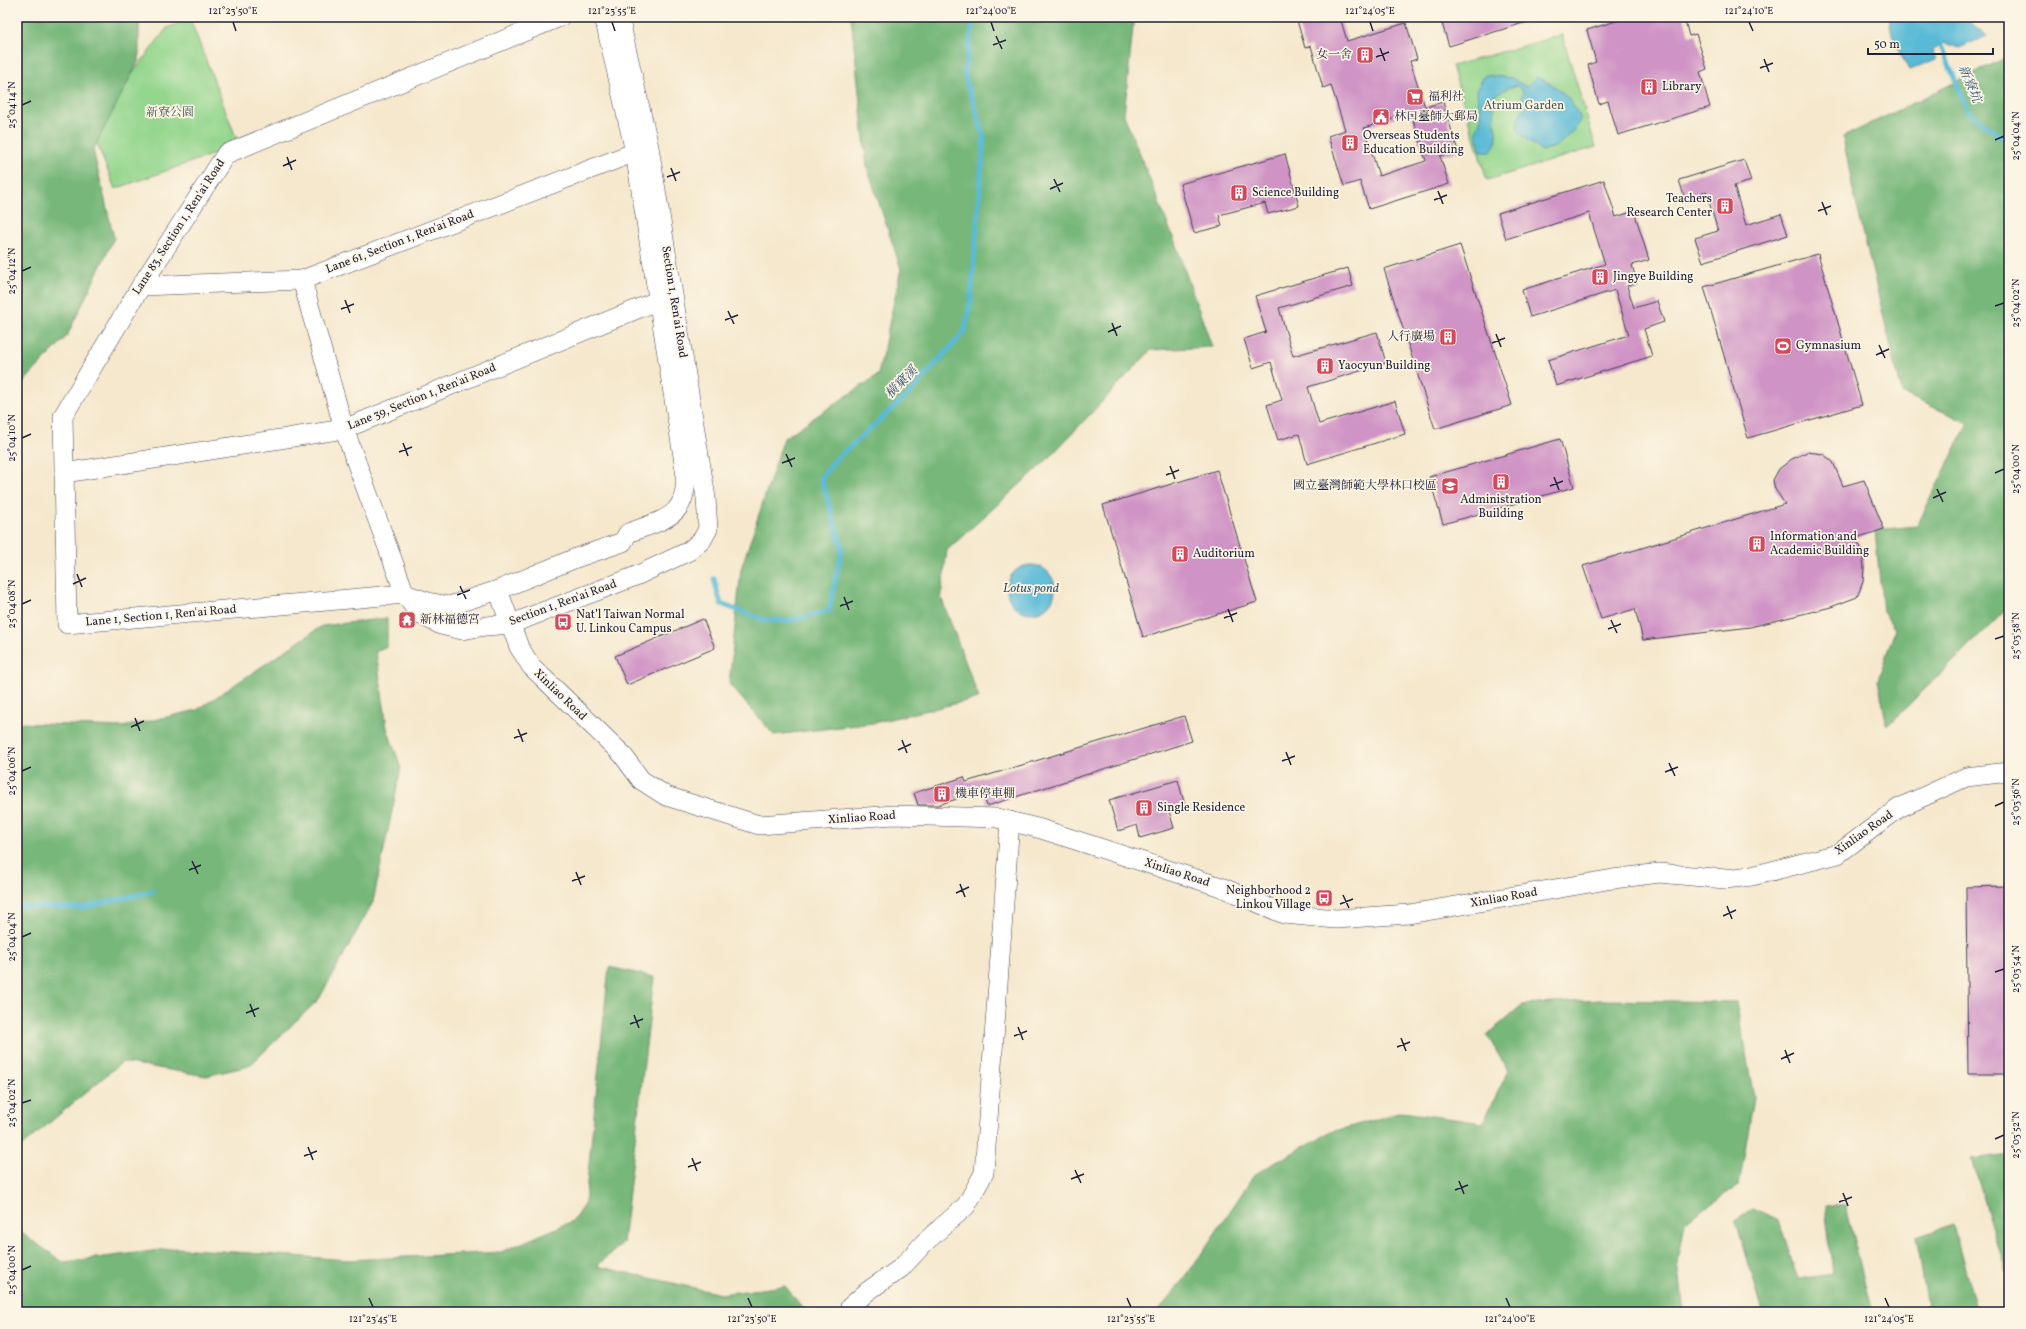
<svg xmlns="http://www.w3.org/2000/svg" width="2026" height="1329" font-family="Vollkorn,'Noto Serif TC',serif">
<rect width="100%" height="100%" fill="#fcf5e5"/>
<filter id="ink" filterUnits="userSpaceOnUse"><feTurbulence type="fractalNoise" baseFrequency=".025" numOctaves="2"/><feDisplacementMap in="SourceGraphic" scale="8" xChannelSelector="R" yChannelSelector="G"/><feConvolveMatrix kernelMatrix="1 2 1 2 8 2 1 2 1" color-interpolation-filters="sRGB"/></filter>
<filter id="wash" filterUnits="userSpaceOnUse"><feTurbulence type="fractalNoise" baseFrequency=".012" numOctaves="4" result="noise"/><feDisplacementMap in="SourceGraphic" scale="16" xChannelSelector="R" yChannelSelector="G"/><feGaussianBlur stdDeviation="0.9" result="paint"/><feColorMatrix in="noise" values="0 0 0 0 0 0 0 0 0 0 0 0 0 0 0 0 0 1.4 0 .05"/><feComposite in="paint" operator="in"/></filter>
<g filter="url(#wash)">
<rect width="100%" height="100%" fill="#f5e8cd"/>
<g fill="#94d68e" stroke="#5b7c64">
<path d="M190,19L239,145L115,189L91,128L167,28Z"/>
<path d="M1562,35L1596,147L1487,180L1452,66Z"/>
</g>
<g fill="#77b779" stroke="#4c6c5a">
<path d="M17,17H139V60L93,150L114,238L67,336L17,389Z"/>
<path d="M851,17H1134L1124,115L1174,240L1212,347L1151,350L1046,461L947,550L941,597L979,698L873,723L774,735L729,684L741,569L784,438L878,375L901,269L867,167Z"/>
<path d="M2009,56V607L1887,726L1878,680L1895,629L1883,612L1875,530L1917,526L1968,423L1902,393L1853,190L1843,137Z"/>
<path d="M387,618V646L376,651L387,728L401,768L373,902L319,999L249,1066L206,1076L122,1062L17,1150V723L123,727L197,710L322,626Z"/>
<path d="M609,967L654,977L623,1243L597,1266L721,1294L785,1286L806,1312H17V1230L63,1262L177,1248L349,1260L501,1252L573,1221L585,1203Z"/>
<path d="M1601,1000L1736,1002L1754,1097L1739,1185L1685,1222L1678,1262L1684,1312H1158L1189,1272L1255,1174L1328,1133L1402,1112L1483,1123L1508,1071L1487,1035L1522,1005Z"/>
<path d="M2009,1154V1282L1972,1159Z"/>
<path d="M1825,1206H1845L1872,1312H1763L1736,1220L1753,1209L1779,1221L1798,1279L1833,1274Z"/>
<path d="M1953,1225L1977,1312H1929L1916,1237Z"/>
</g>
<g fill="#58bad7" stroke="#3d6e89">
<path d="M1889,17H1968L1970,22L1987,36L1959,48L1945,43L1932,51L1936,59L1909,70C1900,53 1890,36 1889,17Z"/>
<path d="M1485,75L1512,78L1527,87L1536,77C1560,87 1569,96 1581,119L1573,131L1557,146L1542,151C1531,143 1511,132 1519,116C1521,112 1525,107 1528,103L1521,97L1523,91L1517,86L1510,87L1495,95L1494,115L1497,141L1491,151H1481L1476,131C1489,107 1473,102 1478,87C1480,83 1483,79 1485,75Z"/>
<circle cx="1031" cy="589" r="24"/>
</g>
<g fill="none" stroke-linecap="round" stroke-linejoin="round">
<g stroke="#58bad7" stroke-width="5">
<path d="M1938,39L1968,111L2009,143"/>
<path d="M714,579L721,604L764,620L788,621L829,611L842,548L821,478L835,460L910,393L965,331L971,298L984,137L964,74L974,17"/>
<path d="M17,906L82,908L153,891"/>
</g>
</g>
<g id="blocks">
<g fill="#cf93c5" fill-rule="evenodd">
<path d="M1296,17H1340L1347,41L1406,23L1417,59L1410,61L1425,107L1443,102L1458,151L1440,156L1449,184L1369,209L1360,181L1344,186L1328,136L1345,130L1331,85L1323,88L1311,46L1305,48ZM1411,113L1426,161L1379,176L1364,128Z"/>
<path d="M1440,17H1533V20L1449,46Z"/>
<path d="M1629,17H1684L1689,36L1696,34L1707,69L1700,72L1710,107L1618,135L1608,101L1599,104L1588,65L1596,62L1587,30Z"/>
<path d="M1285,154L1299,206L1268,214L1265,203L1219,215L1222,226L1194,233L1180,184Z"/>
<path d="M1744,160L1751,181L1734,186L1746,225L1781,214L1788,235L1703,262L1695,238L1718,231L1706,192L1685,199L1679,180Z"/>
<path d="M1604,180L1616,217L1634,211L1649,260L1632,265L1637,283L1627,286L1634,308L1657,301L1664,322L1644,329L1652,356L1556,386L1548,360L1629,335L1615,290L1530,317L1522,290L1605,264L1589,213L1506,239L1498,213Z"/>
<path d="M1460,245L1512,405L1435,429L1384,269Z"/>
<path d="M1818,254L1862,405L1748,438L1704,287Z"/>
<path d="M1348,268L1353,286L1279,308L1293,356L1377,332L1386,363L1308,387L1319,424L1395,401L1405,434L1307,464L1299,434L1278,440L1267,405L1282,400L1271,362L1253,368L1244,339L1266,332L1255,296Z"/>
<path d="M1560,439L1574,487L1443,524L1429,477Z"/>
<path d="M1807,452L1823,454L1833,462L1843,486L1864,480L1884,529L1856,538L1862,550L1864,567L1863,582L1857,597L1831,607L1750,627L1643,640L1635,609L1601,619L1583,566L1785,504L1775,489L1773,480L1779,469L1792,459Z"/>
<path d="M1217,470L1257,602L1143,637L1103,505Z"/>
<path d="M703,619L715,648L627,685L615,656Z"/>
<path d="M1184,716L1192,741L987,806L982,791L938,805H918L914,793L964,777L966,782Z"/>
<path d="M1178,780L1185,806L1169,811L1174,828L1140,838L1137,825L1118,831L1109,800Z"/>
<path d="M2009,886V1074H1968L1966,887Z"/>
</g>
</g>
</g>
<g filter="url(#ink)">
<use href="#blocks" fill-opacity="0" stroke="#424051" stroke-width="1"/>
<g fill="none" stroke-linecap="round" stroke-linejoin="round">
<defs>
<g id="street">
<path d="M560,17L226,154L141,286L63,416L67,624L405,594L428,602L449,606L498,590L576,558L623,542L628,533C665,519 690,517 685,469L635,152L604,17"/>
<path d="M302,280L344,429L405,594L419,614L441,625L462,630L486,626L511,624L636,576L689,551L702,540L708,529L706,498L649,147L619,17"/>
<path d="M141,286L302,280L646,148"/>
<path d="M64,473L344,429L669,296"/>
<path d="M498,590L519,647L531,666L622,754L641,780L666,796L759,825L894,815L997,818L1041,829L1221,887L1284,914L1336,919L1409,914L1613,879L1659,873L1725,879L1752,876L1838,854L1899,808L1966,777L2009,772"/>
<path d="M850,1312V1307L868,1291L901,1268L925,1242L966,1206L984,1173L1010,821"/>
</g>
</defs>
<use href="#street" stroke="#424051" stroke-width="20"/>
<use href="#street" stroke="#fff" stroke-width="19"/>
</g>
</g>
<path fill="none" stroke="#22223b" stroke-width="1.5" d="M233,22L236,31M612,22L615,31M991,22L994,31M1370,22L1373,31M1749,22L1753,31M996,36L1002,49M993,45L1006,40M1380,48L1385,61M1376,57L1389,52M1764,59L1769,72M1760,68L1773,63M22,105L31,101M1995,140L2004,136M287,157L292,170M283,166L296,160M671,168L676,181M667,177L680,172M1054,179L1060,192M1050,189L1063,183M1438,191L1443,204M1434,200L1447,195M1822,202L1827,215M1818,211L1831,206M22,271L31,267M345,300L350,313M1995,306L2004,303M341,309L354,304M728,311L734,324M725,320L738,315M1112,323L1117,336M1108,332L1121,326M1496,334L1501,347M1492,343L1505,338M1879,345L1885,358M1876,355L1889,349M22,438L31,434M403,443L408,456M399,452L412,447M786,454L792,467M782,463L795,458M1170,466L1175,479M1995,473L2004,469M1166,475L1179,470M1554,477L1559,490M1550,486L1563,481M1937,489L1943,502M1933,498L1946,492M77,574L82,587M73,584L86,578M460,586L466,599M457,595L470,590M844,597L849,610M22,604L31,600M840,606L853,601M1228,609L1233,622M1224,618L1237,613M1611,620L1617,633M1608,629L1621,624M1995,639L2004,636M135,718L140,731M131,727L144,721M518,729L523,742M514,738L527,733M902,740L907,753M898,750L911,744M1286,752L1291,765M1282,761L1295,756M1669,763L1675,776M22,771L31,767M1665,772L1678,767M1995,806L2004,802M192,861L198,874M189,870L201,865M576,872L581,885M572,881L585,876M960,884L965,897M956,893L969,887M1343,895L1349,908M1340,904L1353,899M1727,906L1732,919M1723,916L1736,910M22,937L31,933M1995,972L2004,969M250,1004L255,1017M246,1013L259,1008M634,1015L639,1028M630,1024L643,1019M1018,1027L1023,1040M1014,1036L1027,1031M1401,1038L1406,1051M1397,1047L1410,1042M1785,1050L1790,1063M1781,1059L1794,1053M22,1103L31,1100M1995,1139L2004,1135M308,1147L313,1160M304,1156L317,1151M692,1158L697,1171M688,1167L701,1162M1075,1170L1081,1183M1071,1179L1084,1174M1459,1181L1464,1194M1455,1190L1468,1185M1843,1193L1848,1206M1839,1202L1852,1197M22,1270L31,1266M369,1298L373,1307M748,1298L752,1307M1127,1298L1131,1307M1506,1298L1510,1307M1885,1298L1889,1307"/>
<defs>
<symbol id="building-square" viewBox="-11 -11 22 22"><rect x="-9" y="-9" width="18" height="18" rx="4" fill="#d1495b" stroke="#fcf5e5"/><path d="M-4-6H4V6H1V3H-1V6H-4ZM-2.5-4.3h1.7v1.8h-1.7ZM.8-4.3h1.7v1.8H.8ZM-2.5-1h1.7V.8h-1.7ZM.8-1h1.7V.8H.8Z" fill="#fff"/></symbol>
<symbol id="supermarket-square" viewBox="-11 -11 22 22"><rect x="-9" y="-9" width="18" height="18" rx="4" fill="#d1495b" stroke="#fcf5e5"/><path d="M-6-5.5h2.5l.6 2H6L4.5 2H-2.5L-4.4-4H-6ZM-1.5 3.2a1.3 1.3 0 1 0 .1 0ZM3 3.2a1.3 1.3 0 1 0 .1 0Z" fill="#fff"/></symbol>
<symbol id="civic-square" viewBox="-11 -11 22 22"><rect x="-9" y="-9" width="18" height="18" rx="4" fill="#d1495b" stroke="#fcf5e5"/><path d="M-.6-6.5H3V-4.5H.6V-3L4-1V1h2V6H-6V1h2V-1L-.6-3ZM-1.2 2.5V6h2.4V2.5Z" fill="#fff"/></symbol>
<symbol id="stadium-square" viewBox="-11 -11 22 22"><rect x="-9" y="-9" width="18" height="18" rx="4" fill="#d1495b" stroke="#fcf5e5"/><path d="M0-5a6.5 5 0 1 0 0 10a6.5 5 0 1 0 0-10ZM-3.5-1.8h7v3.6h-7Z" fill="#fff"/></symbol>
<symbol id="university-square" viewBox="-11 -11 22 22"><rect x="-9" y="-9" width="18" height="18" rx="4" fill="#d1495b" stroke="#fcf5e5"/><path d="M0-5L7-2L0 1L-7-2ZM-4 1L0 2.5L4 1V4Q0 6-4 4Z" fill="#fff"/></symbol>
<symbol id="temple-square" viewBox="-11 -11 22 22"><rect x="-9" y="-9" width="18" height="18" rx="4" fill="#d1495b" stroke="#fcf5e5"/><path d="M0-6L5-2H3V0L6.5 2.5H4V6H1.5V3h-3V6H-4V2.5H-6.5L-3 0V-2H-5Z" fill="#fff"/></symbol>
<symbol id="bus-square" viewBox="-11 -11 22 22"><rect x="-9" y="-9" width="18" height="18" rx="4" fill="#d1495b" stroke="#fcf5e5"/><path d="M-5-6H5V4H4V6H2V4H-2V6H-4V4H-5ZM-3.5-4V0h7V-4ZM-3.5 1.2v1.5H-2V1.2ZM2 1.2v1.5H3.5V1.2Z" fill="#fff"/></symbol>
</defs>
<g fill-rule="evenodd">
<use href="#building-square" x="1355" y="45" width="20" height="20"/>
<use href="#building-square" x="1639" y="77" width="20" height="20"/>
<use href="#supermarket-square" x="1405" y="87" width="20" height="20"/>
<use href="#civic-square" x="1371" y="107" width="20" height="20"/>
<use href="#building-square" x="1340" y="133" width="20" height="20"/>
<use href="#building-square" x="1229" y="183" width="20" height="20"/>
<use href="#building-square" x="1715" y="196" width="20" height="20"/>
<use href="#building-square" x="1590" y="267" width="20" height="20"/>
<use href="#building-square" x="1438" y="327" width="20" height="20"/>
<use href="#stadium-square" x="1773" y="336" width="20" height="20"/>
<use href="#building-square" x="1315" y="356" width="20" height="20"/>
<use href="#building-square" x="1491" y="472" width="20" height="20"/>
<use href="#university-square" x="1440" y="476" width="20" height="20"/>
<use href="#building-square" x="1747" y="534" width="20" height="20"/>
<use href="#building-square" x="1170" y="544" width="20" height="20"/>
<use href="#temple-square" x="397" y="610" width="20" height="20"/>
<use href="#bus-square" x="553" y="612" width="20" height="20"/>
<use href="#building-square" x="932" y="784" width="20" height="20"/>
<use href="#building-square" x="1134" y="798" width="20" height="20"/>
<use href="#bus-square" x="1314" y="888" width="20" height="20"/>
</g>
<g text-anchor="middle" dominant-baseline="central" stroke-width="3.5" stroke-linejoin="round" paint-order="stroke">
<g font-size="12" fill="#22223b" stroke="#fcf5e5" text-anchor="start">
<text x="1352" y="55" text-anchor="end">女一舍</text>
<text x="1662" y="87">Library</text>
<text x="1428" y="97">福利社</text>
<text x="1394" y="117">林口臺師大郵局</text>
<text x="1363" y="136">Overseas Students<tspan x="1363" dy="14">Education Building</tspan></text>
<text x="1252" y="193">Science Building</text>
<text x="1712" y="199" text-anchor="end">Teachers<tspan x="1712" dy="14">Research Center</tspan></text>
<text x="1613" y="277">Jingye Building</text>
<text x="1435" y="337" text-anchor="end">人行廣場</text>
<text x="1796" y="346">Gymnasium</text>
<text x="1338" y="366">Yaocyun Building</text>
<text x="1437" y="486" text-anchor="end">國立臺灣師範大學林口校區</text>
<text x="1501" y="500" text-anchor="middle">Administration<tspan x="1501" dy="14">Building</tspan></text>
<text x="1770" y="537">Information and<tspan x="1770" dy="14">Academic Building</tspan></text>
<text x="1193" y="554">Auditorium</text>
<text x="576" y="615">Nat’l Taiwan Normal<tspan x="576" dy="14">U. Linkou Campus</tspan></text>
<text x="420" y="620">新林福德宮</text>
<text x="955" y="794">機車停車棚</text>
<text x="1157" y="808">Single Residence</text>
<text x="1311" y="891" text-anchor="end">Neighborhood 2<tspan x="1311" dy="14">Linkou Village</tspan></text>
</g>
<g font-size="12" fill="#445854" stroke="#fcf5e5">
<text x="1524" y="106">Atrium Garden</text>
<text x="170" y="113">新寮公園</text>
</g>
<g font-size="12" fill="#22223b" stroke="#fcf5e5">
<text transform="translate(179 227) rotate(-57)">Lane 83, Section 1, Ren'ai Road</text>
<text transform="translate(400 242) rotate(-21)">Lane 61, Section 1, Ren'ai Road</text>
<text transform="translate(674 302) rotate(81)">Section 1, Ren'ai Road</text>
<text transform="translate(422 397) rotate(-22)">Lane 39, Section 1, Ren'ai Road</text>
<text transform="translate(563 603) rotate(-20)">Section 1, Ren'ai Road</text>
<text transform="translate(161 616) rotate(-5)">Lane 1, Section 1, Ren'ai Road</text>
<text transform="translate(560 695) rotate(44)">Xinliao Road</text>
<text transform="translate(862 818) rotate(-4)">Xinliao Road</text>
<text transform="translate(1864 833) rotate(-35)">Xinliao Road</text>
<text transform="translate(1177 873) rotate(18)">Xinliao Road</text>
<text transform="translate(1504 898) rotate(-10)">Xinliao Road</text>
</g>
<g font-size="13" font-style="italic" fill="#355772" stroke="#fcf5e5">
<text transform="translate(1969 84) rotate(67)">新寮坑</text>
<text transform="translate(902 383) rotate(-45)">橫窠溪</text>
<text x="1031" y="589">Lotus pond</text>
</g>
</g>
<rect width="2026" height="1329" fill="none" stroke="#fcf5e5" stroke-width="44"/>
<path d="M1868 48v6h125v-6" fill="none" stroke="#22223b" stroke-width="2"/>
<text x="1874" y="48" font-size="12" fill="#22223b" stroke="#fcf5e5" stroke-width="3" paint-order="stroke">50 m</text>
<rect x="22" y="22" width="1982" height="1285" fill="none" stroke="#22223b" stroke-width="1.5"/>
<g font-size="10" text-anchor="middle" fill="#22223b">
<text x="233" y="14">121°23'50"E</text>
<text x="612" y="14">121°23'55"E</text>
<text x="991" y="14">121°24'00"E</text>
<text x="1370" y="14">121°24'05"E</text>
<text x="1749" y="14">121°24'10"E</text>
<text transform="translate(11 105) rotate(-90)" y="4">25°04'14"N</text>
<text transform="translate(2015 136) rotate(-90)" y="4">25°04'04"N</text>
<text transform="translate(11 271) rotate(-90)" y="4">25°04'12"N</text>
<text transform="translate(2015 303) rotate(-90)" y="4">25°04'02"N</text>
<text transform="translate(11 438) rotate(-90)" y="4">25°04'10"N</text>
<text transform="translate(2015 469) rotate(-90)" y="4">25°04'00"N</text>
<text transform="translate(11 604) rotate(-90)" y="4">25°04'08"N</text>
<text transform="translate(2015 636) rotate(-90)" y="4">25°03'58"N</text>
<text transform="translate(11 771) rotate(-90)" y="4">25°04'06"N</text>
<text transform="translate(2015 802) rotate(-90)" y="4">25°03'56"N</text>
<text transform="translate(11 937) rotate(-90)" y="4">25°04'04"N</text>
<text transform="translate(2015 969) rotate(-90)" y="4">25°03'54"N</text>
<text transform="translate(11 1103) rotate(-90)" y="4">25°04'02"N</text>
<text transform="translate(2015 1135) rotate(-90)" y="4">25°03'52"N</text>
<text transform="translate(11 1270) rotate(-90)" y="4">25°04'00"N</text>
<text x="373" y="1322">121°23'45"E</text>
<text x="752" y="1322">121°23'50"E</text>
<text x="1131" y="1322">121°23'55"E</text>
<text x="1510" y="1322">121°24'00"E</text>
<text x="1889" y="1322">121°24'05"E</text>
</g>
</svg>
